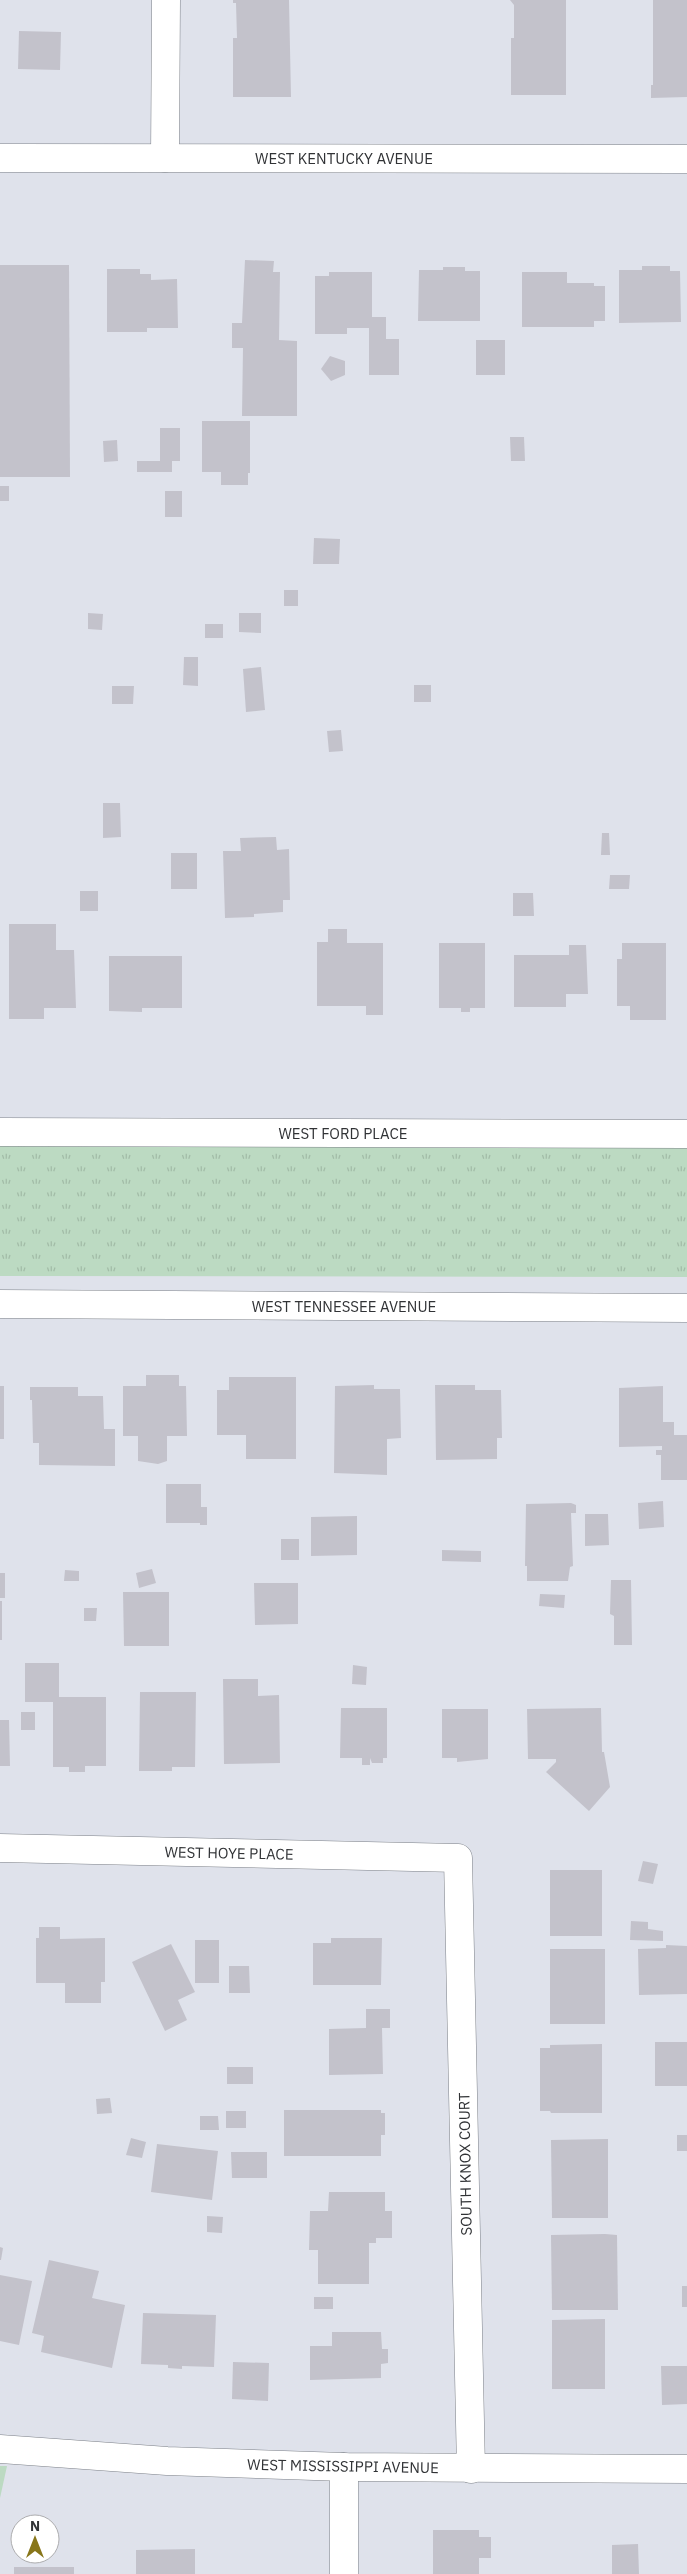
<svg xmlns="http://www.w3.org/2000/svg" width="687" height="2574" font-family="'IBM Plex Sans',sans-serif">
<defs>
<pattern id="grass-tufts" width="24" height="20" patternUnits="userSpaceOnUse" patternTransform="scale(1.25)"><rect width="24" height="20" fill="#bcdac2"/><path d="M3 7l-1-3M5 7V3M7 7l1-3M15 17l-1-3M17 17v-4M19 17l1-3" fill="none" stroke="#a2bca7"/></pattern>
</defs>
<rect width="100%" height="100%" fill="#dfe2eb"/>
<path fill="url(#grass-tufts)" d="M0,1136L687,1137V1277L0,1276Z"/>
<path fill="#bcdac2" d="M0,2466H7L0,2498Z"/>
<g fill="#c3c2cb">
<path d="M233,0H289L291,97H233V38H237L236,3H233Z"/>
<path d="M510,0H566V95H511V38H514V5Z"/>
<path d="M653,0H687V97L651,98V85H653Z"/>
<path d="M19,31L61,32L60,70L18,69Z"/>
<path d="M245,260L274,261L273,272H280L279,340L297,341V416H242L243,348H232V323H242Z"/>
<path d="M0,265H69L70,477H0Z"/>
<path d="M642,266H670V271H680L681,322L619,323V270H642Z"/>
<path d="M443,267H465V271H480V321H418L419,270H443Z"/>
<path d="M107,269H140V274H151V280L177,279L178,328H147V332H107Z"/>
<path d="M329,272H372V317H386V339H399V375H369V328H347V334H315V276H329Z"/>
<path d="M522,272H567V283H594V286H605V321H594V327H522Z"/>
<rect x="476" y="340" width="29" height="35"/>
<path d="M330,356L345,361V375L331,381L321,369Z"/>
<path d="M202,421H250V473H248V485H221V472H202Z"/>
<path d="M160,428H180V461H172V472H137V461H160Z"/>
<path d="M510,437H524L525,461H511Z"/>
<path d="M117,440L118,461L104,462L103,441Z"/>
<rect x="0" y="486" width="9" height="15"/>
<rect x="165" y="491" width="17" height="26"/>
<path d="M314,538L340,539L339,564H313Z"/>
<rect x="284" y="590" width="14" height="16"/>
<path d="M88,613L103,614L102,630L88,629Z"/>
<path d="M239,613H261V633L239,632Z"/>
<rect x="205" y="624" width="18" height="14"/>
<path d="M184,657H198V686L183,685Z"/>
<path d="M261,667L265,710L246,712L243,669Z"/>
<rect x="414" y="685" width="17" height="17"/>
<path d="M112,686H134L133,704H112Z"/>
<path d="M341,730L343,751L329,752L327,731Z"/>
<path d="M103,803H120L121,837L103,838Z"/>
<path d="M602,833H609L610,855H601Z"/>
<path d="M276,837L277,850L289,849L290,900H283V912L254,914V917L225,918L223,851H241L240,838Z"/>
<rect x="171" y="853" width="26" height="36"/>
<path d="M610,875H630L629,889H609Z"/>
<rect x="80" y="891" width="18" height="20"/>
<path d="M513,893H533L534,916H513Z"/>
<path d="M9,924H56V950H74L76,1008H44V1019H9Z"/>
<path d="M328,929H347V943H383V1015H366V1006H317V942H328Z"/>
<path d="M439,943H485V1008H470V1012H461V1008H439Z"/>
<path d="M622,943H666V1020H630V1006H617V959H622Z"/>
<path d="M569,945H586L588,994H566V1007H514V955H569Z"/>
<path d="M109,956H182V1008H142V1012L109,1011Z"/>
<path d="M146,1375H179V1386H186L187,1436H167V1461L158,1464L138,1461V1436H123V1386H146Z"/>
<path d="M229,1377H296V1459H246V1435H217V1390H229Z"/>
<path d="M374,1385V1389H400L401,1438L387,1439V1475L334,1473L335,1386Z"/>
<path d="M435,1385H475V1390H501L502,1438H497V1459L436,1460Z"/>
<rect x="0" y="1386" width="4" height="53"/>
<path d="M663,1386V1422H674V1435H687V1480H661V1455H656V1450H662V1446L619,1447V1388Z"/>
<path d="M30,1387H78V1396H103L104,1429H115V1466L39,1465V1443H33L32,1400H30Z"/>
<path d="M166,1484H201V1507H207V1525H200V1523H166Z"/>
<path d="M663,1501L664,1527L639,1529L638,1503Z"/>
<path d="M571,1503L576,1505V1513H571L573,1566L570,1567L568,1581H527V1566H525L526,1504Z"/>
<path d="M585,1514H608L609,1545L585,1546Z"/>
<path d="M357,1516V1555L311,1556V1517Z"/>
<rect x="281" y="1539" width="18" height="21"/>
<path d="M442,1550L481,1551V1562L442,1561Z"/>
<path d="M152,1569L156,1583L139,1588L136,1573Z"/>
<path d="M65,1570L79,1571V1581H64Z"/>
<rect x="0" y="1573" width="5" height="25"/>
<path d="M611,1580H631L632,1645H614V1616L610,1614Z"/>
<path d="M254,1583H298V1624L255,1625Z"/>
<path d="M123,1592H169V1646H124Z"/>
<path d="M540,1594L565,1595L564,1608L539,1606Z"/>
<rect x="0" y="1601" width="2" height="39"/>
<path d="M84,1608H97L96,1621H84Z"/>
<path d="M25,1663H59V1697H106V1766H85V1772H69V1767H53V1702H25Z"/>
<path d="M353,1665L367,1667L366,1685L352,1684Z"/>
<path d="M223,1679H258V1696L279,1695L280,1763L224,1764Z"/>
<path d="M140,1692H196L195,1767H172V1771H139Z"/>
<path d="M341,1708H387V1758H383V1763H372L370,1758V1765H362V1758H340Z"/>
<path d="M601,1708L602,1752H604L610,1787L589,1811L546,1772L556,1762V1759H528L527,1709Z"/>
<path d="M442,1709H488V1759L457,1762V1758H442Z"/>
<rect x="21" y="1712" width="14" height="18"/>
<path d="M0,1720H9L10,1766H0Z"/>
<path d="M643,1861L658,1864L653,1884L638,1881Z"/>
<rect x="550" y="1870" width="52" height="66"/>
<path d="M631,1921L648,1922V1929L663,1931V1941L630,1940Z"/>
<path d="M39,1927H60V1939L105,1938V1982H101V2003H65V1983H36V1938H39Z"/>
<path d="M331,1938H382L381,1985H313V1943H331Z"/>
<rect x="195" y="1940" width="24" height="43"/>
<path d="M171,1944L195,1992L178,2000L187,2020L165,2031L132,1962Z"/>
<path d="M666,1945L687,1946V1994L639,1995L638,1949L666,1948Z"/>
<rect x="550" y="1949" width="55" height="75"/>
<path d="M229,1966H249L250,1993H229Z"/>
<path d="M366,2009H390V2028H382L383,2074L329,2075V2029L366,2028Z"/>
<rect x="655" y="2042" width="32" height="44"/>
<path d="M602,2044V2113H551L550,2111H540V2048H550V2045Z"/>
<rect x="227" y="2067" width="26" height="17"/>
<path d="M110,2098L112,2113L97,2114L96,2099Z"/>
<path d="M284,2110H381V2113H385V2135H381V2156H284Z"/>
<rect x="226" y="2111" width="20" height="17"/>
<path d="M200,2116H218L219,2130H200Z"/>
<rect x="677" y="2135" width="10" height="16"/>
<path d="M131,2138L146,2142L142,2158L126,2155Z"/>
<path d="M608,2139V2218H552L551,2140Z"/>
<path d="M157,2144L218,2151L212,2200L151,2192Z"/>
<path d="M231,2152H267V2178H232Z"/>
<path d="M329,2192H385V2211H392V2238H376V2243H369V2284H318V2250H309L310,2211H328Z"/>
<path d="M207,2216L223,2217L222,2233L207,2232Z"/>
<path d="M605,2234L617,2235L618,2310H552L551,2235Z"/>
<path d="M0,2247L3,2248L1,2260H0Z"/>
<path d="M49,2260L99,2271L92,2298L125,2305L112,2368L41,2352L44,2336L32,2333Z"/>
<path d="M0,2275L32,2281L19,2345L0,2341Z"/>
<rect x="682" y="2286" width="5" height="21"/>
<rect x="314" y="2297" width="19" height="12"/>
<path d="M143,2313L216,2315L214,2367L182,2366V2369L168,2368V2365L141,2364Z"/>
<path d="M605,2319V2389H552V2320Z"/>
<path d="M332,2332H381L382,2349H388V2363L381,2364V2378L310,2380V2346H332Z"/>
<path d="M233,2362L269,2363L268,2401L232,2399Z"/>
<path d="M661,2366H687V2404L662,2405Z"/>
<path d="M433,2530H479V2537H491V2558H479V2574H433Z"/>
<path d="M638,2544L639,2574H612V2545Z"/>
<path d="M195,2549V2574H136V2550Z"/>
<rect x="14" y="2567" width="60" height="7"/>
</g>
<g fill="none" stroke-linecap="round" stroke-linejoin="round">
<defs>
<g id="minor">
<path d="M165,158L166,0"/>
<path d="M0,1132L687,1134"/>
<path d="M0,1304L687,1308"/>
<path d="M0,1848L458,1858L471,2469"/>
<path d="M344,2574V2467"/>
</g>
<g id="tertiary">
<path d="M0,158L687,159"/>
<path d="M0,2449L167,2461L344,2467L687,2469"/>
</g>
</defs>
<use href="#minor" stroke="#7c8088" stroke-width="29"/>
<use href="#tertiary" stroke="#7c8088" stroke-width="29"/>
<use href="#minor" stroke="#fff" stroke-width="28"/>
<use href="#tertiary" stroke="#fff" stroke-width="28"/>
</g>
<g text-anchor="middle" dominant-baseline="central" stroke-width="4.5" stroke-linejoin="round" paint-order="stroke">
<g font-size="15" fill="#313336" stroke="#fff">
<text x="344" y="158">WEST KENTUCKY AVENUE</text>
<text x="343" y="1133">WEST FORD PLACE</text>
<text x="344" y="1306">WEST TENNESSEE AVENUE</text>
<text transform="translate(229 1853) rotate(1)">WEST HOYE PLACE</text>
<text transform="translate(465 2164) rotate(-91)">SOUTH KNOX COURT</text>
<text transform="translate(343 2466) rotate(1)">WEST MISSISSIPPI AVENUE</text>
</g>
</g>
<g transform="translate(35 2539)"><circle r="24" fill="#ffffff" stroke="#adadaf"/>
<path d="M0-4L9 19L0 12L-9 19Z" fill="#88761a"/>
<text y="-8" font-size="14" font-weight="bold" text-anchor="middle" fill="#313336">N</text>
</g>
</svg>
